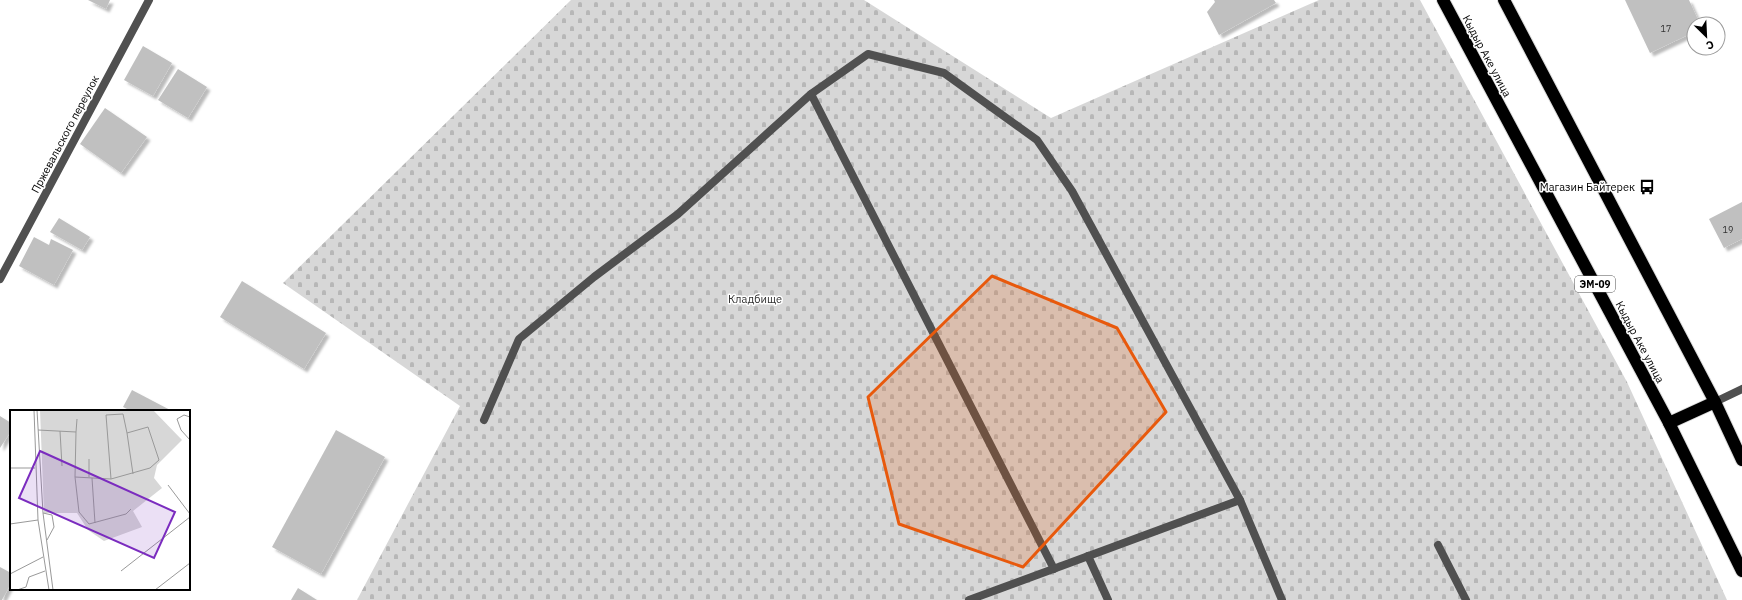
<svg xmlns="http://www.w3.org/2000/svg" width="1742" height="600" font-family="'IBM Plex Sans',sans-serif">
<defs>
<pattern id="cemetery-stones" width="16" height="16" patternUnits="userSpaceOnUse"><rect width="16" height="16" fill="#d7d7d7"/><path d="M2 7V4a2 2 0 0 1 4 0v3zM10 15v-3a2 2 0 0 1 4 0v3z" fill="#b7b7b7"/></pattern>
<filter id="shadow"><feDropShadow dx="3.5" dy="3.5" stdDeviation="1" flood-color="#0004"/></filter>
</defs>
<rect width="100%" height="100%" fill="#fff"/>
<path fill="url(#cemetery-stones)" d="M571,0H864L1051,118L1319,0H1420L1627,382L1727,600H357L460,406L283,283Z"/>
<g fill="#c0c0c0" filter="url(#shadow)">
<path d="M88,0H110L106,9Z"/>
<path d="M1214,0H1274L1276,3L1219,35L1207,12L1215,2Z"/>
<path d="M1625,0H1689L1700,24H1694V32L1650,53Z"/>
<path d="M143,46L172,63L153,96L124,80Z"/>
<path d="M178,69L207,87L188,118L158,100Z"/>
<path d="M105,108L147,137L121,173L80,144Z"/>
<path d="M1742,202V239L1724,248L1709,219Z"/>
<path d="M59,218L90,237L82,250L50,232Z"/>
<path d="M34,237L49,245L51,239L73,250L54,285L19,266Z"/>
<path d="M242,281L326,333L304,369L220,317Z"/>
<path d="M132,390L172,411H131L123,407Z"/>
<path d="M0,416L11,423V431L0,448Z"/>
<path d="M336,430L385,457L321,574L272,547Z"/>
<path d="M0,567L11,573V583L2,600H0Z"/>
<path d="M298,588L317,600H291Z"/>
</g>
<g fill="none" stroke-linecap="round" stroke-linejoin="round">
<defs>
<g id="highway">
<path d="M1443,0L1669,423L1742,571"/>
<path d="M1504,0L1715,402L1742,460"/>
<path d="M1669,423L1715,402"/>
</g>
</defs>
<use href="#highway" stroke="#dbdbdb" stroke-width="14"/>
<g stroke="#505050" stroke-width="8">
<path d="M811,94L1054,569"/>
<path d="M484,420L519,339L594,277L678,214L811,94L868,54L944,73L1037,140L1072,191L1240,500"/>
<path d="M1438,545L1466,600"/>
<path d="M1088,556L1108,600"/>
<path d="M969,600L1240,500L1282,600"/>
</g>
<g stroke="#505050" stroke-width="8">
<path d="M0,279L149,0"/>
<path d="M1715,402L1742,389"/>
</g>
<use href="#highway" stroke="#000" stroke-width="12"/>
</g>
<path fill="#e8590c" fill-opacity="0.2" stroke="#e8590c" stroke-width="3" stroke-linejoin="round" d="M992,276L1117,328L1166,412L1023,567L899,524L868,397Z"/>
<defs>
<symbol id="bus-bare" viewBox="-9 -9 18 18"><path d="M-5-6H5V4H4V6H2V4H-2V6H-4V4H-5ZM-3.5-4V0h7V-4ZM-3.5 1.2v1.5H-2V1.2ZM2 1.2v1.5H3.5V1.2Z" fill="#000" stroke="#fff" stroke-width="2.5" paint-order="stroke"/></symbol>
</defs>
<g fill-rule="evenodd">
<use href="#bus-bare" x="1636" y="176" width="22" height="22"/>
</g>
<g text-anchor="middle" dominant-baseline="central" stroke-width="3" stroke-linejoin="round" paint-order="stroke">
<g font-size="9" fill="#303030">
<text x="1666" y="28">17</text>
<text x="1728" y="229">19</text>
</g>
<rect fill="#fff" stroke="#4c4c4c" stroke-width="1" x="1575" y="276" width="40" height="16" rx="3"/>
<g font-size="10" font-weight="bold" fill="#000">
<text x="1595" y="284">ЭМ-09</text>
</g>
<g font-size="11" fill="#000" stroke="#fff">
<text transform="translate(1487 56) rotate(62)">Кыдыр Аке улица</text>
<text transform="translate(65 134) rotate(-62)">Пржевальского переулок</text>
<text transform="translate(1640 342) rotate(62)">Кыдыр Аке улица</text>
</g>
<g font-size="11" fill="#000" stroke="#fff" text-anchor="end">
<text x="1635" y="187">Магазин Байтерек</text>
</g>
<g font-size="11" fill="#2e2e2e" stroke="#fff">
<text x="755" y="299">Кладбище</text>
</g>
</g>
<g transform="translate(10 410)">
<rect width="180" height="180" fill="#fff"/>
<path d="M30,0H143L172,30L147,55L144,68L152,78L123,101L132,117L94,131L78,120L67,103H34Z" fill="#d7d7d7"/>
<path fill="none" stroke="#999" stroke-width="1" d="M24,0L28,110L39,180M27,0L33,103L43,180M180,7L174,5L167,9L171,20L180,30M28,20L66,22L65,67L101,69L140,58L149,50L138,17L117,23L113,4L96,5L101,69M50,21L52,56M66,22L67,9M117,23L123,64M0,58H25M65,67L69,102L79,114L116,104L121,99M79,67V49M82,68L85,113M158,75L180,104M33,103L42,105L44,117L37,130M0,114L28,110M111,161L180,107M0,164L33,147M7,180L16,177L19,167L35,161M145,180L180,153"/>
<path fill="#7b2cbf" fill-opacity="0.15" stroke="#7b2cbf" stroke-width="2" d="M30,41L165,102L144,148L9,88Z"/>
<rect width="180" height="180" fill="none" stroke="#000" stroke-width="2"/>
</g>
<g transform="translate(1706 36) rotate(156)"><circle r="19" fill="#ffffff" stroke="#999999"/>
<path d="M0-3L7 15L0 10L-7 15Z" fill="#000000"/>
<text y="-6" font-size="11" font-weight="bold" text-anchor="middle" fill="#000000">С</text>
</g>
</svg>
